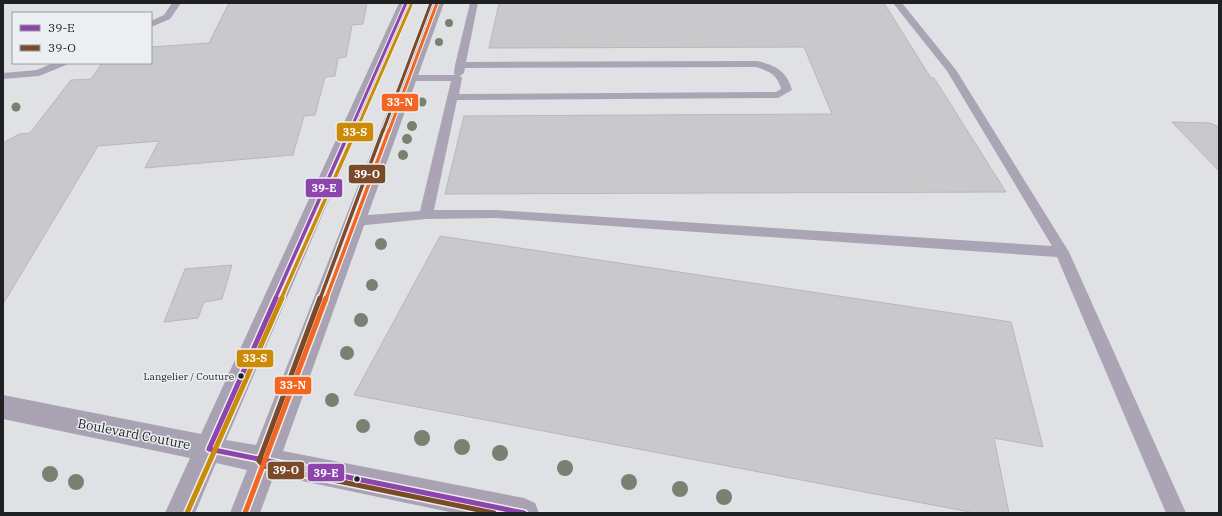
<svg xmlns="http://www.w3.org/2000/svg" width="1222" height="516" font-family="'IBM Plex Serif',serif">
<rect width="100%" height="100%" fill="#dfe1e4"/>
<g fill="#c9c9cb" stroke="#b8b8ba">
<path d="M229,3H367L363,24L352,25L346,57L338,58L335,76L325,77L315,115L304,116L293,155L145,168L159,141L98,146L3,304V143L19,134L30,133L71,80L91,79L102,63H151V47L209,43Z"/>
<path d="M499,3H884L931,78H934L1006,192L445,194L464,116L832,114L804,47L489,48Z"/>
<path d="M1172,122L1210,123L1219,127V171Z"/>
<path d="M440,236L1011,322L1043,447L994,438L1009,513H975L354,395Z"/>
<path d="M232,265L222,299L204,302L198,318L164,322L185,269Z"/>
</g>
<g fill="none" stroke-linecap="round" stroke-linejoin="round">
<g fill="#aaa4b4" fill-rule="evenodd">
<path d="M172,3H181L170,19L151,27V21L164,15Z"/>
<path d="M470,3H478L466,62L757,61C775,65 787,71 792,90L778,98L457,100L434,210H496L1052,246L947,71L893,3H902L956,70L1069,252L1186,513H1166L1057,257L496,218L426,219L356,226L351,224L349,221L351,218L356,216L420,211L451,81H410L405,78L410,75H455L454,73L455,65ZM756,67C769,71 778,75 781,89L776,92L459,94L462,78L460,76L464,73L465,68Z"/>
<path d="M53,63H67L66,65L39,76L3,79V73L37,70Z"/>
</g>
<path fill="#a9a2b3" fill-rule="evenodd" d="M399,3H413L226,440L256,445L430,3H444L283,451L524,498L535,503L539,513H454L274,475L260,513H230L247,470L216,463L195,513H165L190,458L3,419V395L201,434Z"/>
<defs>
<path id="bus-1-far2" d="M350,131L406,3"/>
<path id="bus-1-far1" d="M275,299L350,130"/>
<path id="bus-1" d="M276,298L209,449L524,513"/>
<path id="bus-2-far2" d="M383,131L431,3"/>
<path id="bus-2-far1" d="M320,299L383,130"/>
<path id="bus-2" d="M320,298L259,461L264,466L494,513"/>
<path id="bus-3-far2" d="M356,131L411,5"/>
<path id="bus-3-far1" d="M281,299L356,130"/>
<path id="bus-3" d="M187,513L282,298"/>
<path id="bus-4-far2" d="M389,131L437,3"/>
<path id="bus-4-far1" d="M326,299L389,130"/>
<path id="bus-4" d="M245,513L326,298"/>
</defs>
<use href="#bus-1-far2" stroke="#ebeff2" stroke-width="5"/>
<use href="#bus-1-far1" stroke="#ebeff2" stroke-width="6"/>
<use href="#bus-1" stroke="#ebeff2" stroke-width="8"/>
<use href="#bus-2-far2" stroke="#ebeff2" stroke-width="5"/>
<use href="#bus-2-far1" stroke="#ebeff2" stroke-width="6"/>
<use href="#bus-2" stroke="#ebeff2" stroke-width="8"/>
<use href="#bus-3-far2" stroke="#ebeff2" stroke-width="5"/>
<use href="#bus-3-far1" stroke="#ebeff2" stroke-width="6"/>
<use href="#bus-3" stroke="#ebeff2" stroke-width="8"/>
<use href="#bus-4-far2" stroke="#ebeff2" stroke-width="5"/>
<use href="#bus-4-far1" stroke="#ebeff2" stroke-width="6"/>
<use href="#bus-4" stroke="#ebeff2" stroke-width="8"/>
<use href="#bus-1-far2" stroke="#8e44ad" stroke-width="3"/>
<use href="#bus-1-far1" stroke="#8e44ad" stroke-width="3.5"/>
<use href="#bus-1" stroke="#8e44ad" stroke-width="5"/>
<use href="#bus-2-far2" stroke="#7a4b2a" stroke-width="3"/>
<use href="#bus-2-far1" stroke="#7a4b2a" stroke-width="3.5"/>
<use href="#bus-2" stroke="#7a4b2a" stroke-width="5"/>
<use href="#bus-3-far2" stroke="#cc8b07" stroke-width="3"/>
<use href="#bus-3-far1" stroke="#cc8b07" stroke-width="3.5"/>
<use href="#bus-3" stroke="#cc8b07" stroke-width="5"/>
<use href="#bus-4-far2" stroke="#f26522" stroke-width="3"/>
<use href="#bus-4-far1" stroke="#f26522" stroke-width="3.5"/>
<use href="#bus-4" stroke="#f26522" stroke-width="5"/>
</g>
<g fill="#798271">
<circle cx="449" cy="23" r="4"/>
<circle cx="439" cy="42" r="4"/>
<circle cx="422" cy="102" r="4.5"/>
<circle cx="16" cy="107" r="4.5"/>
<circle cx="412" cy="126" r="5"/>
<circle cx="407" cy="139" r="5"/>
<circle cx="403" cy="155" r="5"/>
<circle cx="381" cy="244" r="6"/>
<circle cx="372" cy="285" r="6"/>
<circle cx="361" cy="320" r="7"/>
<circle cx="347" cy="353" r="7"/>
<circle cx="332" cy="400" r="7"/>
<circle cx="363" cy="426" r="7"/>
<circle cx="422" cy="438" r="8"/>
<circle cx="462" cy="447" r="8"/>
<circle cx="500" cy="453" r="8"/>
<circle cx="565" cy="468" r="8"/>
<circle cx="50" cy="474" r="8"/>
<circle cx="76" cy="482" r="8"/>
<circle cx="629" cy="482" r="8"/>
<circle cx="680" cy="489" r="8"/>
<circle cx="724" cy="497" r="8"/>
</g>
<g fill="#1f2021" stroke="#ebeff2" stroke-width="1.5">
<circle cx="241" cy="376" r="3.5"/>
<circle cx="357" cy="479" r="3.5"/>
</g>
<g text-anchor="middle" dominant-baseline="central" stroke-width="3" stroke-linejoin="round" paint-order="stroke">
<g font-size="10" fill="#1f2021" stroke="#ebeff2" text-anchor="end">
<text x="234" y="376">Langelier / Couture</text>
</g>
<g font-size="13" fill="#1f2021" stroke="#ebeff2">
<text transform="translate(134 434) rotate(11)">Boulevard Couture</text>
</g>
</g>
<g stroke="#ebeff2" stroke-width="1.5">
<rect x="381" y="93" width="38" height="19" rx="4" fill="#f26522"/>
<rect x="336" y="122" width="38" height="20" rx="4" fill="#cc8b07"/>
<rect x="348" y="164" width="38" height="20" rx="4" fill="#7a4b2a"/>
<rect x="305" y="178" width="38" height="20" rx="4" fill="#8e44ad"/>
<rect x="236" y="349" width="38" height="19" rx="4" fill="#cc8b07"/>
<rect x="274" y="376" width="38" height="19" rx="4" fill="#f26522"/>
<rect x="267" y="461" width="38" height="19" rx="4" fill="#7a4b2a"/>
<rect x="307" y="463" width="38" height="19" rx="4" fill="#8e44ad"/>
</g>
<g font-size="11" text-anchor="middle" font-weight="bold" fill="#fff">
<text x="400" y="106">33-N</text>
<text x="355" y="136">33-S</text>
<text x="367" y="178">39-O</text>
<text x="324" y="192">39-E</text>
<text x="255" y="362">33-S</text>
<text x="293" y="389">33-N</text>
<text x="286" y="474">39-O</text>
<text x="326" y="477">39-E</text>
</g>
<rect width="1222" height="516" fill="none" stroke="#1f2021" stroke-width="8"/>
<rect x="12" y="12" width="140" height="52" fill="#ebeff2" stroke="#999c9e"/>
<rect x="20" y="25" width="20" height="6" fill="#8e44ad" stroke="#999c9e"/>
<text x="48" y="32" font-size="12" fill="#1f2021">39-E</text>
<rect x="20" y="45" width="20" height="6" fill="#7a4b2a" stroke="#999c9e"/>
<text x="48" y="52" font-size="12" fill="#1f2021">39-O</text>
</svg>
